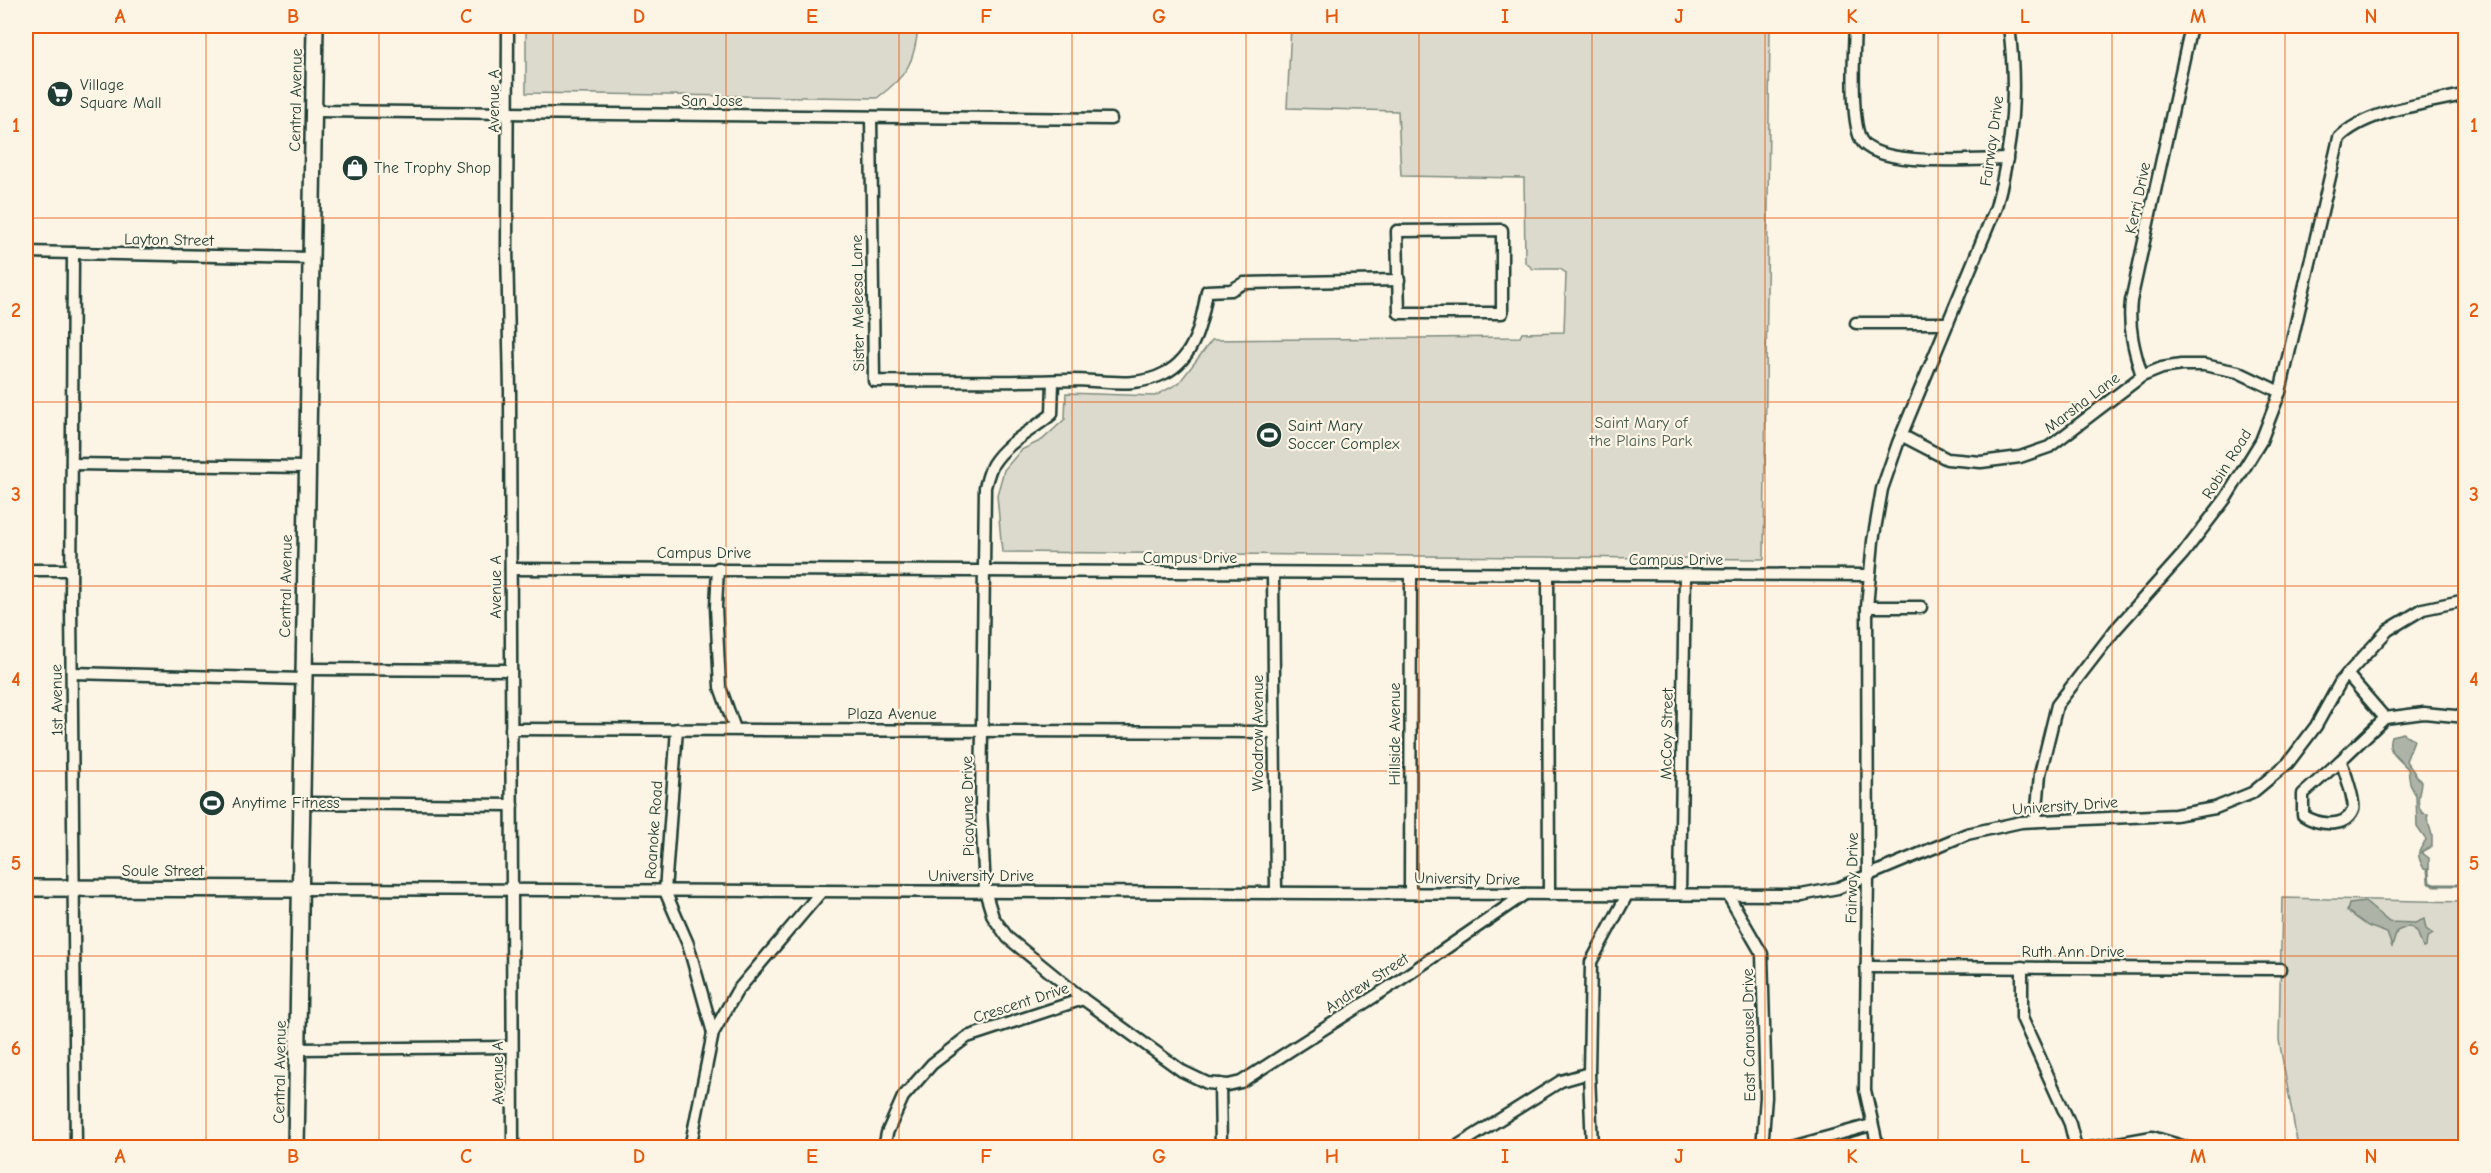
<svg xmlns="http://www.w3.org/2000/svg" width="2491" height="1173" font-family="'Comic Neue',sans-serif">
<rect width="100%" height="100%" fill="#fcf5e5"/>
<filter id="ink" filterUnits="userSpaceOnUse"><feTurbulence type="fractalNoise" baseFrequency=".0167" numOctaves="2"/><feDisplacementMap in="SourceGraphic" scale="12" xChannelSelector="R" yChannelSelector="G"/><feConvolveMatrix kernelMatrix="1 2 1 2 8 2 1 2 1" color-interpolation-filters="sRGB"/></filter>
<g filter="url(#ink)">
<g fill="#dcdacc" stroke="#7e8c80" stroke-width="1.5">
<path d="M526,26H918C915,62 907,76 877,98L526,93Z"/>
<path d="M1291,26H1770L1764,559L1002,552L997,495L1004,470L1021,450L1042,440L1065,419L1066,393L1155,396L1179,383L1212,340L1520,337L1522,333L1564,332L1566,273L1560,269H1533L1525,262L1524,178L1401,176L1398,111L1287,108Z"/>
<path d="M2282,898L2465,902V1147H2298L2279,1040Z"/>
</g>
<g fill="#aeb3a7" stroke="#758479" stroke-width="1.5">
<path d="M2403,733L2414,740L2406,761L2421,782C2420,793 2415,802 2422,813L2428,814L2427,818L2432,835V846L2421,852L2429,858V870L2424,869C2416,854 2417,853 2426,840L2417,827L2416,796L2410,784L2408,769C2400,759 2385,752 2391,736Z"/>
<path d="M2365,902L2389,922L2415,923L2424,919L2426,929L2433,934L2427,938L2426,947L2423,948L2417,931L2409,926L2397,931L2392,947L2387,933L2368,926L2347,911L2349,904Z"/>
</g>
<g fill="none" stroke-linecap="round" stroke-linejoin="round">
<path stroke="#758479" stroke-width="3" d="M2428,870L2429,883L2434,885H2466"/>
<defs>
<g id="street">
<path d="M508,26L507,247L510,390L513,1148"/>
<path d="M1855,26C1854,51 1850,119 1861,140C1877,168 1977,159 2007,159"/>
<path d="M2465,26L2466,27"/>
<path d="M314,111L1111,119"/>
<path d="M871,117L874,381C940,381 1005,382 1071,380C1104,380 1135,389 1165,373C1195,358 1202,321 1207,291L1231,290L1244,283L1399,280"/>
<path d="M1502,230V313H1399L1397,231Z"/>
<path d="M26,252L312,258"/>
<path d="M73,253L71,605L76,1148"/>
<path d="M1856,323H1948"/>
<path d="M2142,376C2134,350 2128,328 2131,301L2191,26"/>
<path d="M1053,381L1052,414C1033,430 1007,442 993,464C989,471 987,480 985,487L981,809L985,891L993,917L1008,938L1083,999L1182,1071L1207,1083L1228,1085L1241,1082L1394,984L1525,894"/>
<path d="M1901,435L1947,459L1981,462L2020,457L2049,447L2142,376L2162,368L2181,365H2204L2238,372L2280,392"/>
<path d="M72,464L307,467"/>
<path d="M718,568L716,607L720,687L735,729"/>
<path d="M511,569L1869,575"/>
<path d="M26,570H71"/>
<path d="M1273,573L1276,892"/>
<path d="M1548,575L1549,894"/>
<path d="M1867,607H1921"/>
<path d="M302,669L511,670"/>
<path d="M72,673L303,679"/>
<path d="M2347,674L2385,718"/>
<path d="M511,729L1273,732"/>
<path d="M677,729L665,891L688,944L713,1033"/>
<path d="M2340,761C2344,767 2356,804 2353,810C2345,830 2316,824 2303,815V794Z"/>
<path d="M2340,761L2385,718L2424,713L2466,717"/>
<path d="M303,803L512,805"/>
<path d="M2036,821L2040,774L2057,705L2115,630L2183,554L2226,498L2261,441L2280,392L2339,138C2366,110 2428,104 2466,94"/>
<path d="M300,889L1801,895L1838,888L1967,834L2021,822L2175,815L2215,808L2252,793L2288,763L2316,726L2341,681L2388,630L2423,609L2466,600"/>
<path d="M1410,893L1411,574"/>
<path d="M1680,893L1685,575"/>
<path d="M1728,895L1762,954L1766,1097L1762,1148"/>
<path d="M1866,967L2280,969"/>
<path d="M2022,967V1018L2070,1124L2076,1148"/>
<path d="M298,1049L512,1047"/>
<path d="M1220,1084L1221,1148"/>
<path d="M690,1148L713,1033L737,991L821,892"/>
<path d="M884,1148L887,1133L903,1097L932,1064L967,1037L1083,999"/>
<path d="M1454,1148L1561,1081L1589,1073"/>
<path d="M1592,1148L1589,1073L1591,962L1627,895"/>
<path d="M1788,1148L1871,1125"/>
<path d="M1878,1148L1865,1090L1868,875L1867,607L1873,541L1882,489L1898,443L1996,207C2013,145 2017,89 2009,26"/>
<path d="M2090,1148L2152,1137L2189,1148"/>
</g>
<g id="secondary">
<path d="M26,888L300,889"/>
<path d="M296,1148L315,26"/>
</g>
</defs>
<use href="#street" stroke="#1f3d34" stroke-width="15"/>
<use href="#secondary" stroke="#1f3d34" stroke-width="20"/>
<use href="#street" stroke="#fcf5e5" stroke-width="10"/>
<use href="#secondary" stroke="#fcf5e5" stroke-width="15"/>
</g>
</g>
<path fill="none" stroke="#e8590c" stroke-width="1.5" stroke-opacity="0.55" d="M206,26V1148M379,26V1148M553,26V1148M726,26V1148M899,26V1148M1072,26V1148M1246,26V1148M1419,26V1148M1592,26V1148M1765,26V1148M1938,26V1148M2112,26V1148M2285,26V1148M26,218H2466M26,402H2466M26,586H2466M26,771H2466M26,956H2466"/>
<defs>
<symbol id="supermarket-disc" viewBox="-11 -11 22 22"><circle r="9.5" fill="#1f3d34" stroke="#fcf5e5"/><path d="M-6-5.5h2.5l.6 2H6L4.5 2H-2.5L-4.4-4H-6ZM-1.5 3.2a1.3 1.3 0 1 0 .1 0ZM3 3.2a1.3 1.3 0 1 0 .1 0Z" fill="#fff"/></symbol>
<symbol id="shop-disc" viewBox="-11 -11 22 22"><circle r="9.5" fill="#1f3d34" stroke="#fcf5e5"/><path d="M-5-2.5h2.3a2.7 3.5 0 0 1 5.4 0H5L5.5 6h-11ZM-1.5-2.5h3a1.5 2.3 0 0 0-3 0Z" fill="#fff"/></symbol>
<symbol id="stadium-disc" viewBox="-11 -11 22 22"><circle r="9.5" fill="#1f3d34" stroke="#fcf5e5"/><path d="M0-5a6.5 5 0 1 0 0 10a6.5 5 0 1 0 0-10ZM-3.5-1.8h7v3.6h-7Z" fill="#fff"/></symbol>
</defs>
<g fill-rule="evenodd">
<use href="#supermarket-disc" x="45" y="79" width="30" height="30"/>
<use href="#shop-disc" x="340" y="153" width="30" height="30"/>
<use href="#stadium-disc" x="1254" y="420" width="30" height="30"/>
<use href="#stadium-disc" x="197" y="788" width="30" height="30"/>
</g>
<g text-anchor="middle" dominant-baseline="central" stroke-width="4.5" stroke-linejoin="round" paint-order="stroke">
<g font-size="16" fill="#1f3d34" stroke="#fcf5e5" text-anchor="start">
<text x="80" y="85">Village<tspan x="80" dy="18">Square Mall</tspan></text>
<text x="374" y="168">The Trophy Shop</text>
<text x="1288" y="426">Saint Mary<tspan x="1288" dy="18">Soccer Complex</tspan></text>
<text x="232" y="803">Anytime Fitness</text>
</g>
<g font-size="16" fill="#1f3d34" stroke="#fcf5e5">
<text transform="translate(296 100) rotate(-89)">Central Avenue</text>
<text transform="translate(494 101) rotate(-90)">Avenue A</text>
<text x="712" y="101">San Jose</text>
<text transform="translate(1992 141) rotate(-82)">Fairway Drive</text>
<text transform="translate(2138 198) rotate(-78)">Kerri Drive</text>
<text transform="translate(169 240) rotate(1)">Layton Street</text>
<text transform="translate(858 303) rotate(-91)">Sister Meleesa Lane</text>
<text transform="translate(2082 403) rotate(-37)">Marsha Lane</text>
<text transform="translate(2227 464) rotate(-58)">Robin Road</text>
<text x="704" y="553">Campus Drive</text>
<text x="1190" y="558">Campus Drive</text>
<text x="1676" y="560">Campus Drive</text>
<text transform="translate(286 586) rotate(-89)">Central Avenue</text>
<text transform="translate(496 587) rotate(-90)">Avenue A</text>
<text transform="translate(57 700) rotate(-91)">1st Avenue</text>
<text x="892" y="714">Plaza Avenue</text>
<text transform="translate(1258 733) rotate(-90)">Woodrow Avenue</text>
<text transform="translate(1395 734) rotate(-90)">Hillside Avenue</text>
<text transform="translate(1667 734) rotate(-89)">McCoy Street</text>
<text transform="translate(968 806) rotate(-91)">Picayune Drive</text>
<text transform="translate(2065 806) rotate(-4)">University Drive</text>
<text transform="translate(654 830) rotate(-86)">Roanoke Road</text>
<text x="163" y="871">Soule Street</text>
<text x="981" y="876">University Drive</text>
<text transform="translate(1852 878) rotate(-89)">Fairway Drive</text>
<text transform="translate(1467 879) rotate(1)">University Drive</text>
<text x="2073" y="952">Ruth Ann Drive</text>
<text transform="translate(1367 983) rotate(-33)">Andrew Street</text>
<text transform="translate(1021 1003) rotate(-18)">Crescent Drive</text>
<text transform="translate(1749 1035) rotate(-91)">East Carousel Drive</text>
<text transform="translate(280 1072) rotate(-89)">Central Avenue</text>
<text transform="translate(498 1073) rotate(-90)">Avenue A</text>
</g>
<g font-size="16" fill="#455c52" stroke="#fcf5e5">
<text x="1641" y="423">Saint Mary of<tspan x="1641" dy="18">the Plains Park</tspan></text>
</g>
</g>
<rect width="2491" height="1173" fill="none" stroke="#fcf5e5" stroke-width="66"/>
<rect x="33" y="33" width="2425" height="1107" fill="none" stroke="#e8590c" stroke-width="2"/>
<g font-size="20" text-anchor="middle" font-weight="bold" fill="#e8590c">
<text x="120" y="23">A</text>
<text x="293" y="23">B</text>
<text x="466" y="23">C</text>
<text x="639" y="23">D</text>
<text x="812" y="23">E</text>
<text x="986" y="23">F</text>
<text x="1159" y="23">G</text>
<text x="1332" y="23">H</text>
<text x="1505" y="23">I</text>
<text x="1679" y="23">J</text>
<text x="1852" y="23">K</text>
<text x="2025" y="23">L</text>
<text x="2198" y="23">M</text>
<text x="2371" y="23">N</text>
<text x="16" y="132">1</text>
<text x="2474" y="132">1</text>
<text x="16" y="317">2</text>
<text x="2474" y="317">2</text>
<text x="16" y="501">3</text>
<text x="2474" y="501">3</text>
<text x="16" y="686">4</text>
<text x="2474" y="686">4</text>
<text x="16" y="870">5</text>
<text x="2474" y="870">5</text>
<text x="16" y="1055">6</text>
<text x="2474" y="1055">6</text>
<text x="120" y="1163">A</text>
<text x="293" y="1163">B</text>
<text x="466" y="1163">C</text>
<text x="639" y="1163">D</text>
<text x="812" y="1163">E</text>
<text x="986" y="1163">F</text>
<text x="1159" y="1163">G</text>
<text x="1332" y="1163">H</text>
<text x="1505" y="1163">I</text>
<text x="1679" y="1163">J</text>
<text x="1852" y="1163">K</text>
<text x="2025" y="1163">L</text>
<text x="2198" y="1163">M</text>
<text x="2371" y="1163">N</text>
</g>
</svg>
